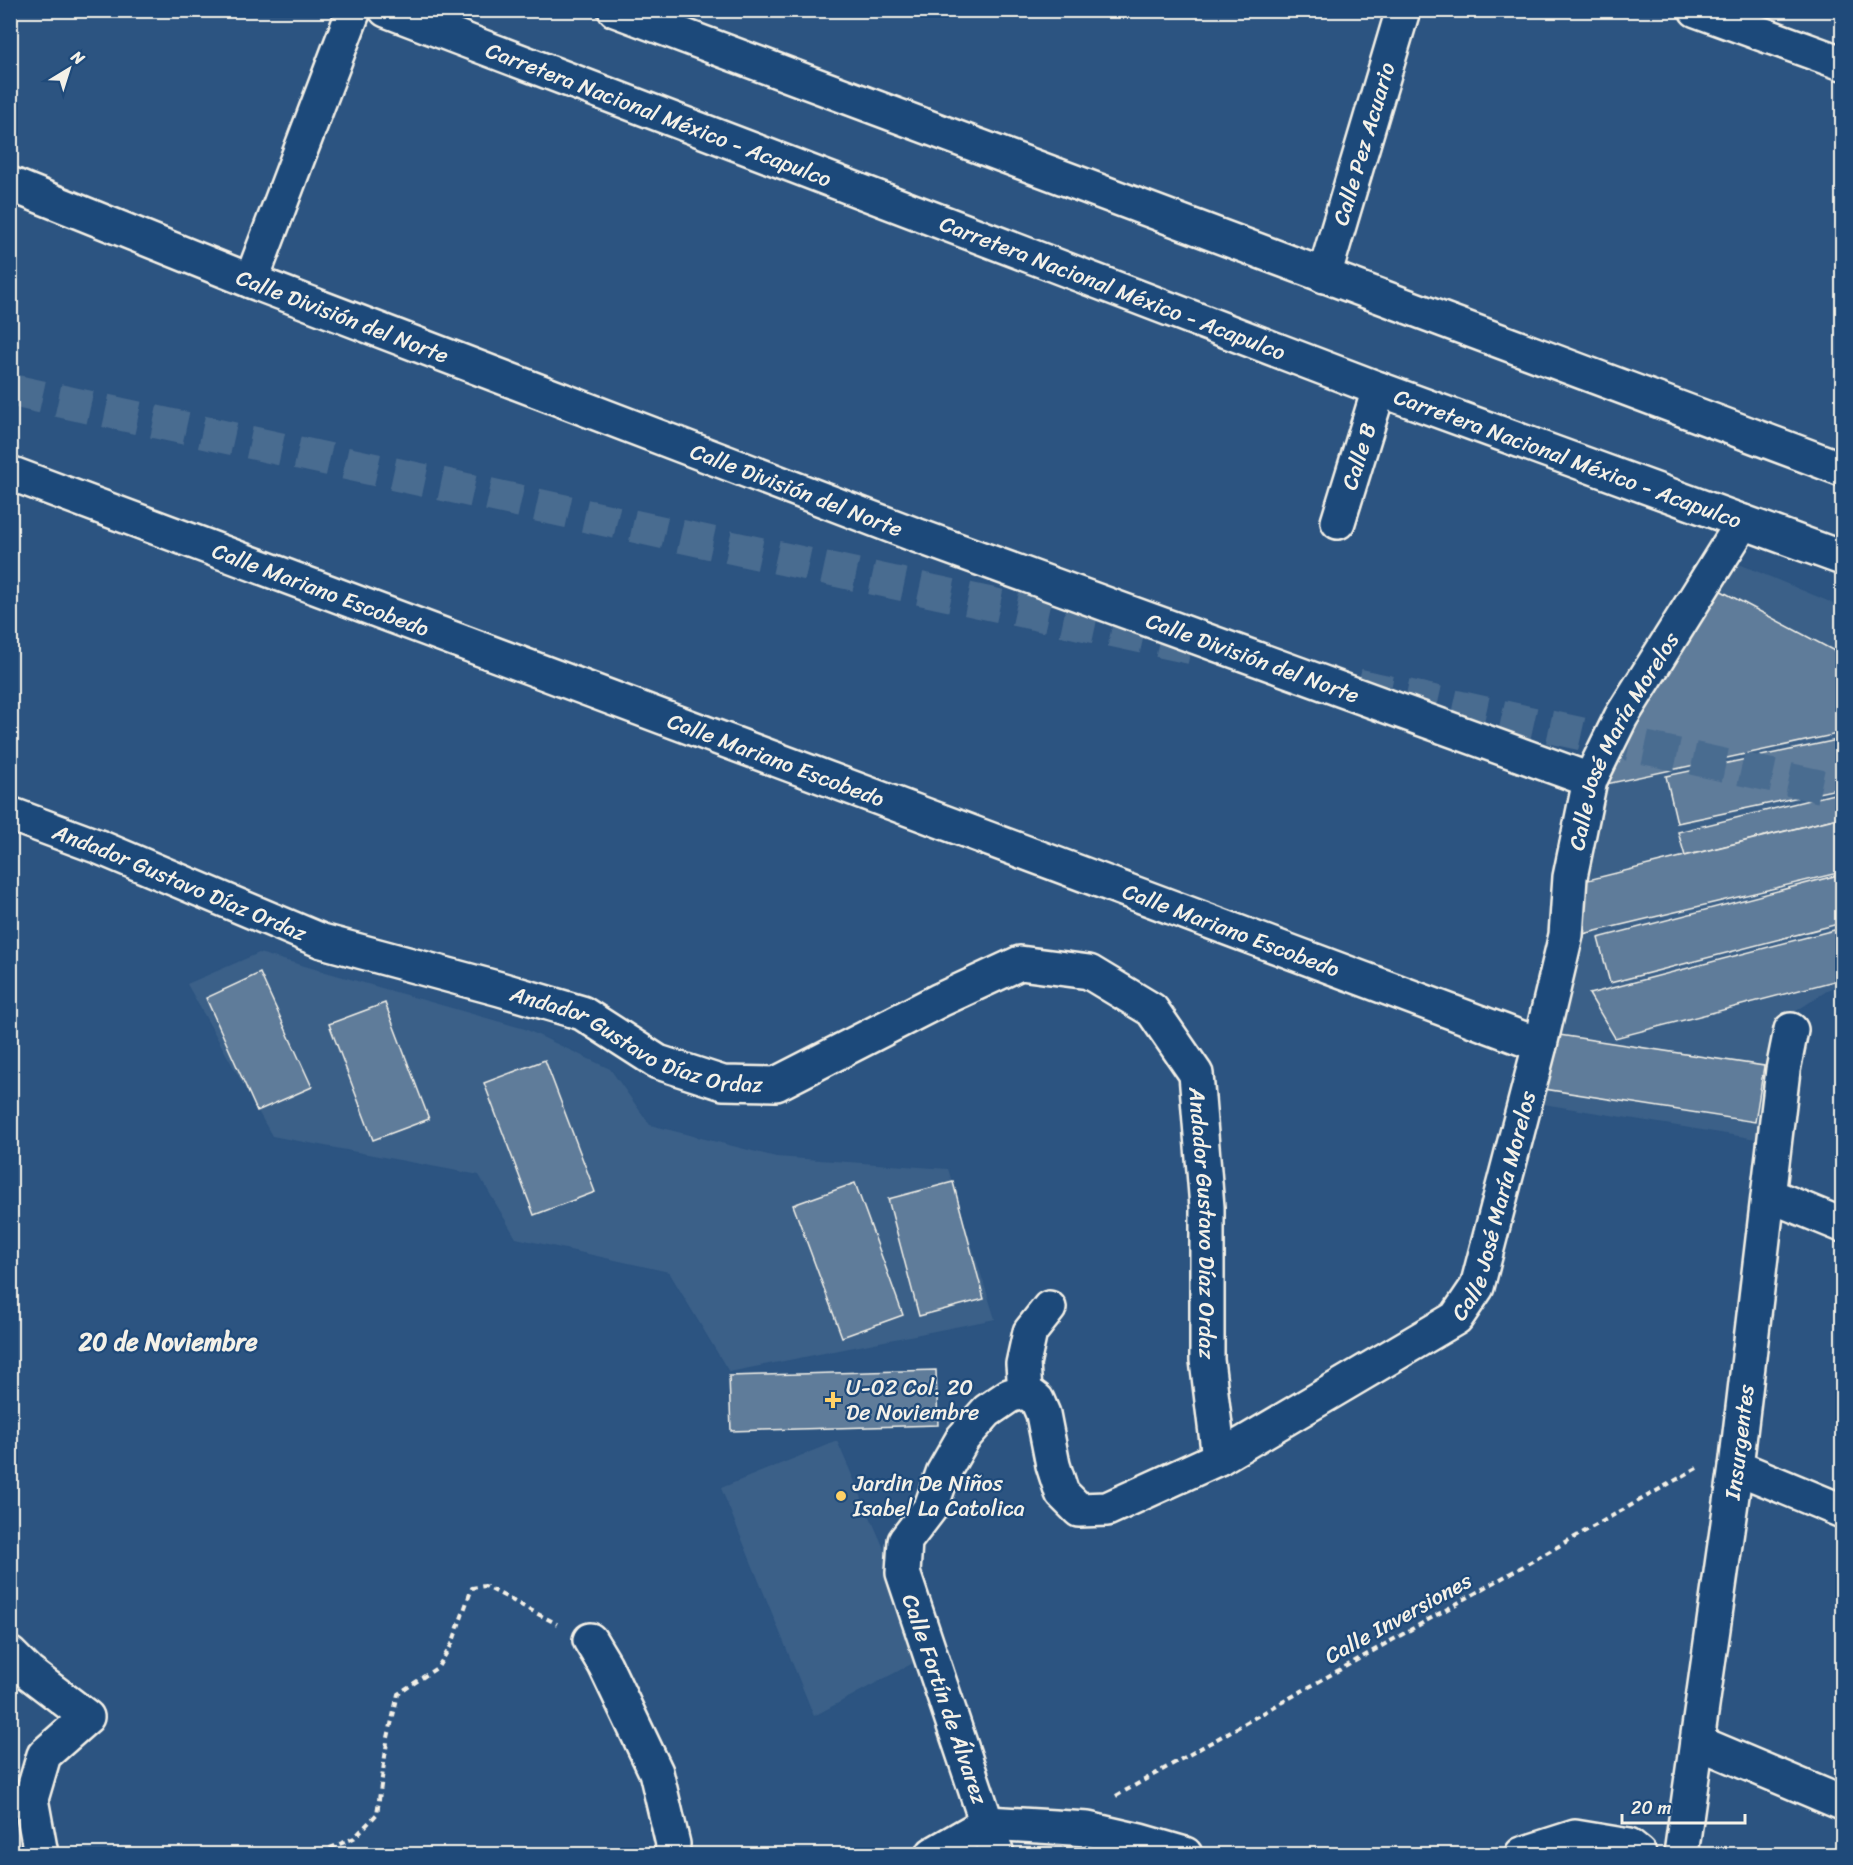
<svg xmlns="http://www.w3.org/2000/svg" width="1853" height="1865" font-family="Sriracha,sans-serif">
<rect width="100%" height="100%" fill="#2c5481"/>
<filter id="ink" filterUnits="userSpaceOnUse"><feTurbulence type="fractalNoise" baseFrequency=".0167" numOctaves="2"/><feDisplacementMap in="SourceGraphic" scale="12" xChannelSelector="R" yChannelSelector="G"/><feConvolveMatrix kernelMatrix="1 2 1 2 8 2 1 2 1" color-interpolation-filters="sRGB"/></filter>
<g filter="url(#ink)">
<g fill="#3b6088">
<path d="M1739,564L1842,607V981L1778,1023L1763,1140L1537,1103L1596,784L1718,576Z"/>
<path d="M259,953L525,1029L610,1069L650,1125L776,1157L948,1169L995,1319L729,1372L669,1272L516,1238L479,1175L272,1136L187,984Z"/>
<path d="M837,1441L930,1654L814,1716L721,1488Z"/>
</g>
<g fill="#5e7b9a" stroke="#f4f1e8" stroke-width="1.5">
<path d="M1712,586L1842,655V733L1602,785Z"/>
<path d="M1842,739V788L1677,823L1666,776Z"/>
<path d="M1842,792V817L1685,856L1678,832Z"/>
<path d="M1842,817V872L1579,935L1580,882Z"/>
<path d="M1842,874V923L1610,983L1598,938Z"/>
<path d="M1842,928V979L1615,1038L1589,994Z"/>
<path d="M260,973L312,1087L257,1111L206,998Z"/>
<path d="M385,1003L429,1119L373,1140L329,1024Z"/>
<path d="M1546,1033L1764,1066L1755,1122L1538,1088Z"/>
<path d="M545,1060L595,1192L534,1215L484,1083Z"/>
<path d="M953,1182L984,1299L919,1316L888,1199Z"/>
<path d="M855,1183L903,1315L842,1337L793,1205Z"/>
<path d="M936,1370L938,1425L731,1431L729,1376Z"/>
</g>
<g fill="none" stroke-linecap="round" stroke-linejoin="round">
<g stroke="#4a6c90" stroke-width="33" stroke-dasharray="33 16" stroke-linecap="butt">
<path d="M10,390L1202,650"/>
<path d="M1358,685L1842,791"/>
</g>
<defs>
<g id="minor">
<path d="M1696,10L1842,63"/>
<path id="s1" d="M10,184L251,281L913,534L1590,780"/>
<path id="s2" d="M1324,276L1403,10"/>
<path d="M251,281L354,10"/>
<path id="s3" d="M10,473L1540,1045"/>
<path id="s4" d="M1338,522L1379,389"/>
<path id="s5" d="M10,814L99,847L322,941L500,989L582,1013L658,1062L723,1083L776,1084L940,1000L1020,963L1089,972L1152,1010L1196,1074L1207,1207V1360L1219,1458"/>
<path d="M1769,1195L1842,1225"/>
<path d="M1025,1391L1023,1364L1030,1332L1049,1308"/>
<path d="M1736,1467L1842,1511"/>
<path d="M590,1640L605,1665L656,1772L673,1844L672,1854"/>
<path d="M10,1654L28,1672L87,1717L44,1755L31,1799L41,1854"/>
<path d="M1697,1742L1842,1803"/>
<path d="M933,1854L987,1823L1088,1829L1140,1841L1185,1854"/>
<path id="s6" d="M997,1854L903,1573L905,1541L931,1507L943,1473L963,1438L987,1411L1009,1396L1025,1391L1037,1400L1043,1414L1053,1465L1062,1493L1079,1510L1107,1509L1219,1458L1456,1318L1477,1287L1540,1045L1566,935L1570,877L1590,780L1621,717L1743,522"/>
<path d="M1522,1854L1575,1837L1629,1846L1639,1854"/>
<path id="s7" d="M1681,1854L1736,1467L1783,1070L1791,1030"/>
</g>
<g id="major">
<path id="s8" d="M386,10L1379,389L1842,558"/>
<path d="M615,10L1842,469"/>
</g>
</defs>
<use href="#minor" stroke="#f4f1e8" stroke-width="38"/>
<use href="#major" stroke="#f4f1e8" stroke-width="38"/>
<g stroke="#f4f1e8" stroke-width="4" stroke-dasharray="6 4.5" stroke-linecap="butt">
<path d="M1116,1796L1697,1468"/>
<path d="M322,1854L323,1851L354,1838L377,1814L387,1742L398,1694L438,1667L452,1644L472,1588L485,1586L557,1624"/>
</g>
<use href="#minor" stroke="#1f4a7a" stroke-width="33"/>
<use href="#major" stroke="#1f4a7a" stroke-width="33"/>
</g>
</g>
<g fill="#ffd166" stroke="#1f4a7a" stroke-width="2">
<path d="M830 1391h6v6h6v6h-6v6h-6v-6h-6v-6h6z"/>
<circle cx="841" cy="1496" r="6"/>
</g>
<g text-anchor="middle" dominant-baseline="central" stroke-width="4.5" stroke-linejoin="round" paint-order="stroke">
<g font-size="22" fill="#f4f1e8" stroke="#1f4a7a">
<text stroke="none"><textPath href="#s8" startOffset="292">Carretera Nacional México - Acapulco</textPath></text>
<text stroke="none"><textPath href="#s2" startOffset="138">Calle Pez Acuario</textPath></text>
<text stroke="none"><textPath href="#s8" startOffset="778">Carretera Nacional México - Acapulco</textPath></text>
<text stroke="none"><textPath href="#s1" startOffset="358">Calle División del Norte</textPath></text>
<text stroke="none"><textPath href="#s4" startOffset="69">Calle B</textPath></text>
<text stroke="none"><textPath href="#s8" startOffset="1264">Carretera Nacional México - Acapulco</textPath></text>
<text stroke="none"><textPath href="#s1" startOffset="844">Calle División del Norte</textPath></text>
<text stroke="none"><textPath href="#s3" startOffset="332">Calle Mariano Escobedo</textPath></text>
<text stroke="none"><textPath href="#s1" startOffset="1330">Calle División del Norte</textPath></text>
<text stroke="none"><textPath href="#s6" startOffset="1695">Calle José María Morelos</textPath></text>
<text stroke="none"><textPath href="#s3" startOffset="818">Calle Mariano Escobedo</textPath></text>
<text stroke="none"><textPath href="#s5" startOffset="183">Andador Gustavo Díaz Ordaz</textPath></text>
<text stroke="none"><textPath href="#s3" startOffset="1304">Calle Mariano Escobedo</textPath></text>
<text stroke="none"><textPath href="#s5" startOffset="669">Andador Gustavo Díaz Ordaz</textPath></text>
<text stroke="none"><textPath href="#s6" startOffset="1209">Calle José María Morelos</textPath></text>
<text stroke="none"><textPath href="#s5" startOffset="1461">Andador Gustavo Díaz Ordaz</textPath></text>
<text stroke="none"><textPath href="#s7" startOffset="416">Insurgentes</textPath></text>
<text transform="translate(1398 1618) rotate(-29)">Calle Inversiones</text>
<text transform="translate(945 1699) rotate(71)">Calle Fortín de Álvarez</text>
</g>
<g font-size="22" fill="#f4f1e8" stroke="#1f4a7a" text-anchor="start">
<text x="846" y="1387">U-02 Col. 20<tspan x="846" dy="25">De Noviembre</tspan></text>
<text x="853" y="1483">Jardin De Niños<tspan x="853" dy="25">Isabel La Catolica</tspan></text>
</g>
<g font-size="24" font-weight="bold" fill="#f4f1e8" stroke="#1f4a7a">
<text x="168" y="1342">20 de Noviembre</text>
</g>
</g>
<rect width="1853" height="1865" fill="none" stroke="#1f4a7a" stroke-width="36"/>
<rect x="18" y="18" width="1817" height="1829" fill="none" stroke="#f4f1e8" stroke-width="2" filter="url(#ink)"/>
<g transform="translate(69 69) rotate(38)" stroke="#1f4a7a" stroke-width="4.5" paint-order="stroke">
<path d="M0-4.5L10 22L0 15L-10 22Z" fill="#f4f1e8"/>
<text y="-9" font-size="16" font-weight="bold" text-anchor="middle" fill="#f4f1e8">N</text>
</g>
<path d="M1622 1814v9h123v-9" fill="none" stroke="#f4f1e8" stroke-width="3"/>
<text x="1631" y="1814" font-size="18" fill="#f4f1e8" stroke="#1f4a7a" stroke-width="4.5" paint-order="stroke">20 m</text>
</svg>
